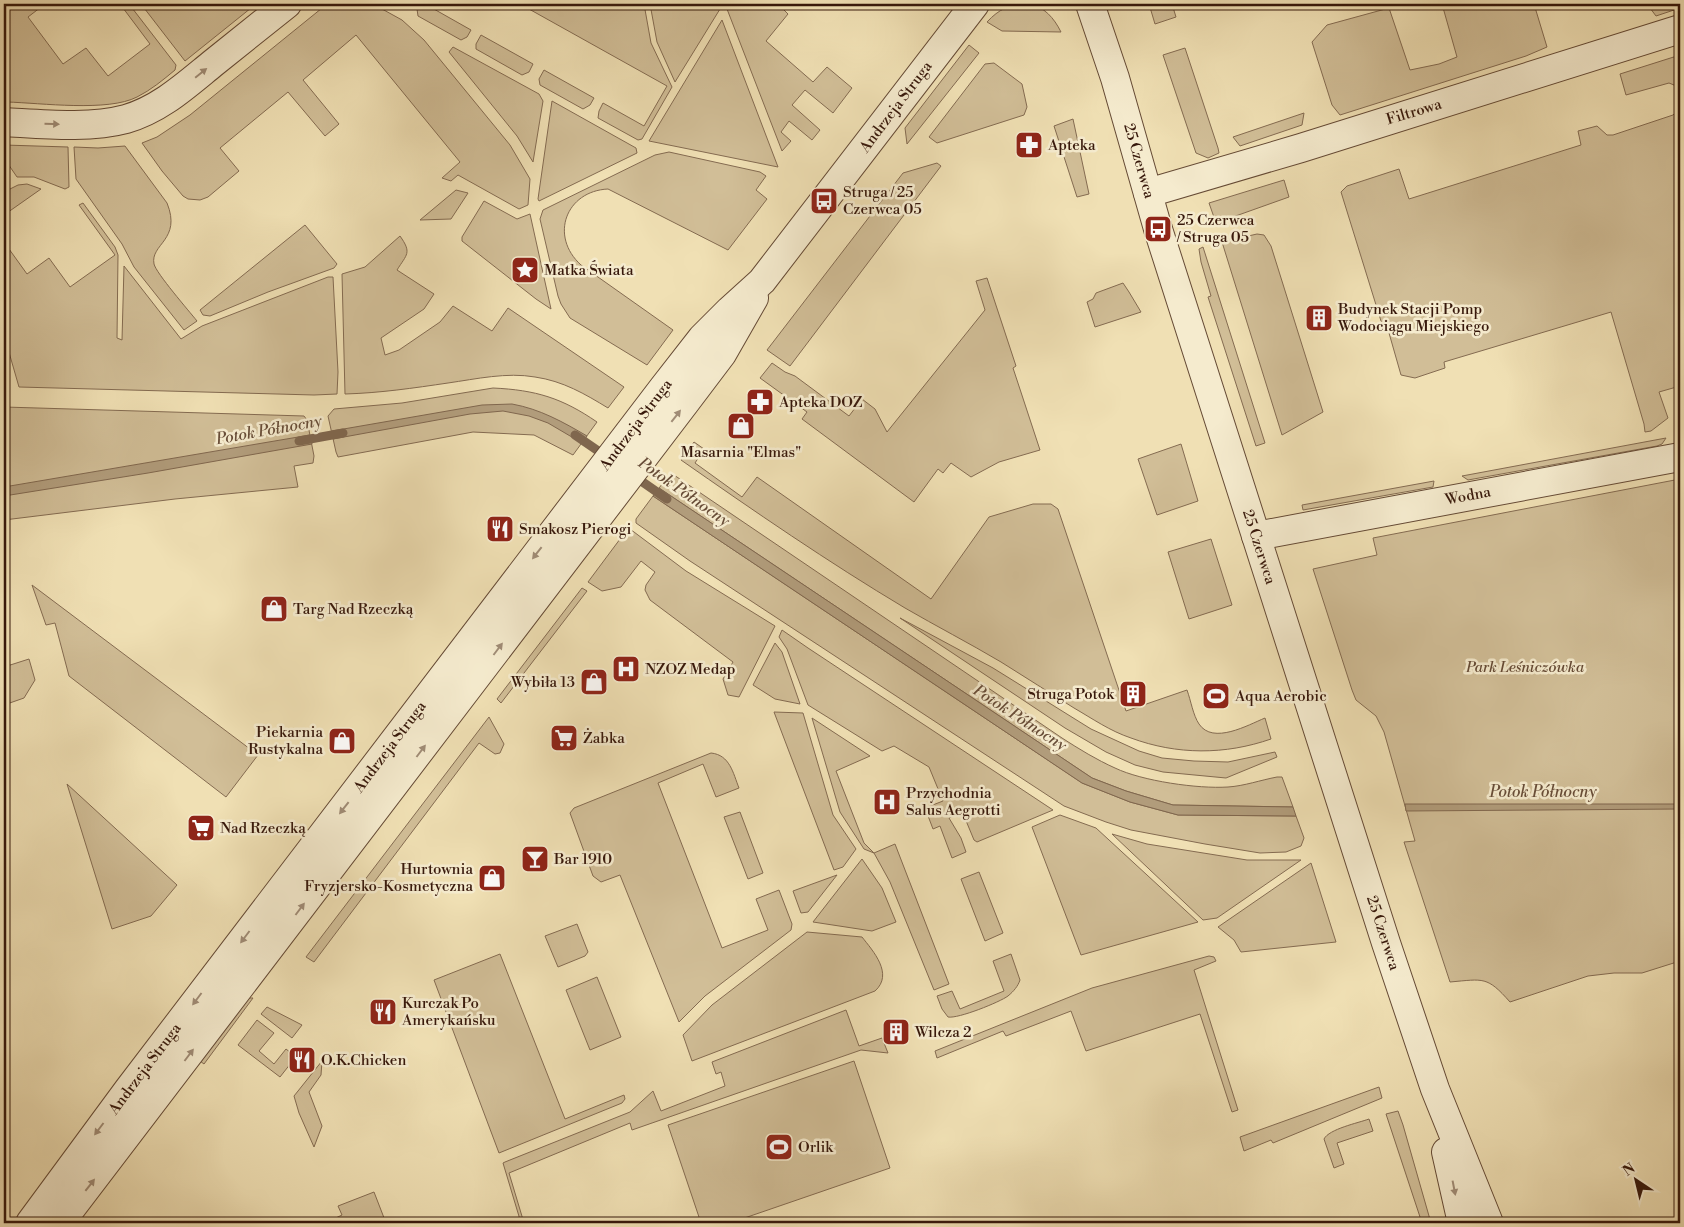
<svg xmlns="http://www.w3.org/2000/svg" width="1684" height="1227" font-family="'Libre Bodoni',serif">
<rect width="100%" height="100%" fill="#f0e0b4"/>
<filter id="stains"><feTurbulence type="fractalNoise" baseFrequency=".004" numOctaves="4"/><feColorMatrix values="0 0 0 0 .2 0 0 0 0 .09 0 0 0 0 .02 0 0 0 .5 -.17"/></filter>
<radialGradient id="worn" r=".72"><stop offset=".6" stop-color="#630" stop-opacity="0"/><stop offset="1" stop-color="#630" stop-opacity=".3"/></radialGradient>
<g fill="#d1be97" stroke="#846b51">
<path d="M4,4H45L28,17L63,64L86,48L108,76L150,44L120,4H129L176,65L175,70C163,80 151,90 137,97C108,112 41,103 7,102L8,82L4,81Z"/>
<path d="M141,4H256L185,61Z"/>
<path d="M327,4H373L402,20L424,40L510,145L530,179L528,205L519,209L458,175L451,181L442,178L460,162L356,35L303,80L339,124L325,136L288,92L220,148L239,171L208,197L200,200L188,199L183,196L162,171L142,143L157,137L190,115Z"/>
<path d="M420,4H425L471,30L467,37L461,40L418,16L417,9Z"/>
<path d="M520,4H644L651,43L672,87L642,139L638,140L598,118L599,111L603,103L644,126L667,86Z"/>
<path d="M650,4H720V9L675,82L657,42Z"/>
<path d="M729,4H790L784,10L788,14L766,41L813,82L827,67L852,88L833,113L805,90L792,105L820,130L812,140L789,121L781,132L791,141L782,151L727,9Z"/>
<path d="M1028,4C1044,6 1054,18 1061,32L1002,31L987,22C999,9 1010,4 1028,4Z"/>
<path d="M1149,4H1172L1176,17L1155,24Z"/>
<path d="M1442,4H1534L1547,47L1526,56L1340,115L1332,105L1312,42L1327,25L1389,8L1410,70L1439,64L1457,57Z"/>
<path d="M1647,4H1680V8L1656,16Z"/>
<path d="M722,20L778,167L649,141Z"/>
<path d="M481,35L533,64L529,72L522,75L476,49V44Z"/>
<path d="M969,45L979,53L907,144L905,128Z"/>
<path d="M453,47L539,94L543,101L533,162L517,136L449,52Z"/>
<path d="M1185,48L1218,148L1219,153L1208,158L1196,153L1163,55Z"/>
<path d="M1680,55V94L1674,85L1669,83L1626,95L1620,74Z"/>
<path d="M994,63L1022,84L1027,107L1024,115L937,143L929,137L985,64Z"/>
<path d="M544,70L594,98L590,105L583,109L540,85L539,79Z"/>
<path d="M552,101L636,148L637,153L539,201L538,199Z"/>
<path d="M1680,108V386L1659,392L1668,418L1651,431L1645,432L1644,424L1611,312L1444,362L1445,368L1415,378L1401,375L1389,333L1381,321L1341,192L1347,186L1399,169L1409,199L1581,145L1578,131L1597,126L1607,135H1613L1673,115Z"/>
<path d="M1304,113L1302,125L1240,146L1233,137Z"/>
<path d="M1073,119L1089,194L1077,197L1054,126Z"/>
<path d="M4,145L68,147L69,187L65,189L34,177H17L6,161L4,162Z"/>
<path d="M125,146L167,203C182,240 150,244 154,264C156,273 189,311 197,321L184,330L134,267L122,244L76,179L74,147L98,148Z"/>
<path d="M669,152L760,172L766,176L756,190L767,199L728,250L608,189C566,191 549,236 581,265L673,330L647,365L570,318L561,304L558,296L540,219L543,210L655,155Z"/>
<path d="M937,163L941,166L790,366L767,350L903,173Z"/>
<path d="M1284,180L1289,197L1216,223L1209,203Z"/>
<path d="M27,184L41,189L4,215V192L18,185Z"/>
<path d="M456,190L468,193L451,219L420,220Z"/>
<path d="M484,201L517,219L530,214L551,309L536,299L462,241V237Z"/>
<path d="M83,203L115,247L118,255L117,338L122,340L124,266L181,339L202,326L328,277H333L338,372L337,394L314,395L19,387L4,335V242L27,274L49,258L70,287L115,255L79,205Z"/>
<path d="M305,225L337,264L334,268L268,292L210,316L203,315L200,310Z"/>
<path d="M1257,234L1264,235L1271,246L1323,412L1282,435L1222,242Z"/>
<path d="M400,236C412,253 407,254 397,270L434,294L424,309L381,338L385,355L399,350L440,322L453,306L492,331L508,308L624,387L608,408C585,394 563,381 535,377C507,372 476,379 448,383C414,388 380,393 345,394L342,274L365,267Z"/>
<path d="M1203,247L1265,443L1256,446L1208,297L1211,296L1201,262L1199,249Z"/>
<path d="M987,278L1016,366L1013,368L1040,450L999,462L971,477L951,463L943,473L938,469L914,502L802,419L807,412L760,378L772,363L785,372L795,376L849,416L862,399L875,409L887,432L985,310L976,281Z"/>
<path d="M1123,283L1129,292L1141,312L1095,327L1087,302L1093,299L1096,293Z"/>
<path d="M493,388C536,390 562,398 597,422L573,455L534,435L473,432L338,457L336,452L328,416L334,409L402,403Z"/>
<path d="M4,407L304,416L307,420L314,456L313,463L294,466L298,487L175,499L4,520Z"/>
<path d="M1666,438L1662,444L1657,446L1468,480L1462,476Z"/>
<path d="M694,442L704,449L695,463L742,497L757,477L931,599L989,517L1033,504H1051L1058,509L1126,711L1187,690C1191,701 1193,715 1199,724C1213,745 1248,725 1265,718L1271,739C1225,755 1177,755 1131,738C1110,731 1093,719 1074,708C1050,693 1025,677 1001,662C969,643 936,626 905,608C828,562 754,511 681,460Z"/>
<path d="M1181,444L1198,501L1157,515L1138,459Z"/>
<path d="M671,473L1062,738C1079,749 1097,760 1115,768C1142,781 1198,789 1228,787C1244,786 1261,780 1277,777H1282L1293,807L1173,805L1126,791L1092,778L659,488Z"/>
<path d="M1680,479V961L1642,973H1614L1588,976L1510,1002C1487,976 1484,979 1450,982L1404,842L1415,841L1384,732L1376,716L1356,700L1352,690L1313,569L1377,555L1373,538Z"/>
<path d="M1434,481L1433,487L1303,510L1302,505Z"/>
<path d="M653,496L1082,783L1130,802L1178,815L1296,816L1304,838L1301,846L1286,852L1260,853L1205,844L1131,830L1106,822L1064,806L690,561L636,523V519Z"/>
<path d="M630,529L686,571L775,626L739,697L728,695L723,679L733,662L650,600L645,590L646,585L655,572L641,561L621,587L602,591L588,582L626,531Z"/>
<path d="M1211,539L1232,605L1189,619L1168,552Z"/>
<path d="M32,585L258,755L226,797L69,676L55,623L46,625Z"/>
<path d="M582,588L587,591L501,703L497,699Z"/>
<path d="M900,618L993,668L1091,729L1139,751L1162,758L1194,761L1228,762L1275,752L1277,757L1226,778L1163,772L1135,765L1106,752L1065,728Z"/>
<path d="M782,630L808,648L1053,810L977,842L974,840L962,811L949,818L961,838L966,852L952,858L940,826L933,829L925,808L943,801L929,767L894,746L882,751L808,705L787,649L779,637Z"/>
<path d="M775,643L782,652L800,704L775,699L753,685Z"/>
<path d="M29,659L35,680L24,698L4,705V667Z"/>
<path d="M774,712L803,713L833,815L856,849L843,867L834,870Z"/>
<path d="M489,717L504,744L500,753L495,754L479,743L314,962L306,957Z"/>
<path d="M812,718L870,756L836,771L864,843L874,853L895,844L949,984L934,990L890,882L874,853L864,849L840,812Z"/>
<path d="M711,753C730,755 733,773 739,788L716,797L703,764L658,783L722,948L768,930L756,899L779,890L792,924L791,930L705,996L679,1022L620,875L601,882L593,876L570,813L574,808Z"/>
<path d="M67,784L177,885L151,916L112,929Z"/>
<path d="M740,812L763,873L748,879L724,817Z"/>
<path d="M1060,815L1096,828L1198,922L1081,955L1032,827Z"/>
<path d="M1112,834L1147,844L1247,860H1301L1217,918L1203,920Z"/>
<path d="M862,859L882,888L896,922L872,931L813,922Z"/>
<path d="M1311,863L1336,942L1241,952L1234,940L1218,927Z"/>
<path d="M979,872L1003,933L985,941L961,879Z"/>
<path d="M837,875L808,912L801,913L793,891Z"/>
<path d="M577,924L588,952L585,956L558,967L545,936Z"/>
<path d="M807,932L862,937C873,951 894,974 875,991L692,1061L683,1035L712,1005Z"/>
<path d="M500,954L565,1119L624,1095L625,1099L622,1103L499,1153L434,980Z"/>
<path d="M1011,954L1020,980C1018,986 1014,991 1008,996C1000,1002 958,1019 948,1017L942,1009L937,996L952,991L960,1009L1004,991L993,961Z"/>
<path d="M1209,956L1214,957L1216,961L1194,970L1238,1110L1232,1112L1200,1014L1086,1051L1071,1011L1006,1036L1003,1031L937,1058L935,1051L1092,988Z"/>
<path d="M597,977L621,1037L590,1050L566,990Z"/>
<path d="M248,998H253L204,1064L196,1058Z"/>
<path d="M267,1007L302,1025L292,1038L261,1014Z"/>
<path d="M846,1010L859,1046L882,1038L888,1053L861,1050L632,1130L630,1123L509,1173L524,1223H521L503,1163L505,1162L630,1112L653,1091L661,1111L725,1086L721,1072L716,1074L712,1062Z"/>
<path d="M257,1020L274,1033L259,1051L274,1064L286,1049L291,1053L289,1056L291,1063L280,1077L238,1045Z"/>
<path d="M322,1061L321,1075L309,1092L322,1126L314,1147L299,1113L294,1096Z"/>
<path d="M854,1061L890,1168L730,1223H701L668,1125Z"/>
<path d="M1379,1087L1382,1098L1273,1143L1271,1140L1244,1151L1240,1137Z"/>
<path d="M1398,1111L1403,1125L1431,1223H1422L1386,1114Z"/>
<path d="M1369,1119L1373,1131L1337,1143L1344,1164L1334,1168L1324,1139C1329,1129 1358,1123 1369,1119Z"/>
<path d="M374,1192L386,1223H325L342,1215L338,1206Z"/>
</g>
<g fill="#b19c7b" stroke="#80674e">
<path d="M512,404C540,409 563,422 587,436L582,443L548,423L529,416L503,411L470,414L333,439L332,431L482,405Z"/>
<path d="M310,435L312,444L148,473L4,496V487Z"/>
<path d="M659,488L1092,778L1126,791L1173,805L1293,807L1296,816L1178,815L1130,802L1082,783L653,496Z"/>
<path d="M1405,804H1680V809L1406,811Z"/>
</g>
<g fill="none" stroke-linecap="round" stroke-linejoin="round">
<g stroke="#80674e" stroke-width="9">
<path d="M575,435L607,457"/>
<path d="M299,441L343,433"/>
<path d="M634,476L667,499"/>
</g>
<defs>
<g id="minor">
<path d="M1090,4L1115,78L1158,229L1386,943L1435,1089L1489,1223"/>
<path d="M4,122C42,124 89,129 126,119C160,109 185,86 212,64C237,44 262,24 287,4"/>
<path d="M1148,193L1301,148L1680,29"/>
<path d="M1256,536L1680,457"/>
<path d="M1446,1152L1462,1223"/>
<path d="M30,1223L128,1090L663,388L702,338L730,310L762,281L975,4"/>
<path d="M60,1223L685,403L722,354L754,298"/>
</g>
</defs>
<use href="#minor" stroke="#654a35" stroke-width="30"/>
<use href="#minor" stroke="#f5ebce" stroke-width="28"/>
</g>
<defs><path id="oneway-solid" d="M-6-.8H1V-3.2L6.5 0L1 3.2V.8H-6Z" transform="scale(1.25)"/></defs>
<g fill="#a08c76">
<use href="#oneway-solid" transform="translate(201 73) rotate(-39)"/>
<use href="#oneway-solid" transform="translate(52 124) rotate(2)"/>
<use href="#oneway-solid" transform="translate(676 416) rotate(-52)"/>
<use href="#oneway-solid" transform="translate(537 553) rotate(128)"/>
<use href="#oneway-solid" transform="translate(498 649) rotate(-53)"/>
<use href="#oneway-solid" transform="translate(421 751) rotate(-53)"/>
<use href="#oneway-solid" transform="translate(344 808) rotate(128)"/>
<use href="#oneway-solid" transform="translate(300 909) rotate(-53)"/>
<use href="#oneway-solid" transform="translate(245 937) rotate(127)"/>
<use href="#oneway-solid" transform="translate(197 999) rotate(127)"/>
<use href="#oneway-solid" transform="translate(189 1055) rotate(-53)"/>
<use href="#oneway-solid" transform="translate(99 1129) rotate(127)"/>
<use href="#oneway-solid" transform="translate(90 1185) rotate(-52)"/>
<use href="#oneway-solid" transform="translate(1454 1188) rotate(79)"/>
</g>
<defs>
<symbol id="pharmacy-square" viewBox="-11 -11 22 22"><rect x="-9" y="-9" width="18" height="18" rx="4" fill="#8f2418" stroke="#f5ebce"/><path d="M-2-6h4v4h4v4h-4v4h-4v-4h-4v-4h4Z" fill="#fff"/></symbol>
<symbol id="bus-square" viewBox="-11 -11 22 22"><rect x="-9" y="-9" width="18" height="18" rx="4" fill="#8f2418" stroke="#f5ebce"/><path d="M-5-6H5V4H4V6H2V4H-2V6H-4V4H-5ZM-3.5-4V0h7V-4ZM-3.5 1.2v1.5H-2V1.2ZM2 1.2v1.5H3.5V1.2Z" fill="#fff"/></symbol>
<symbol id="sight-square" viewBox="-11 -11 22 22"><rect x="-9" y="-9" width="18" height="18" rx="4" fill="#8f2418" stroke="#f5ebce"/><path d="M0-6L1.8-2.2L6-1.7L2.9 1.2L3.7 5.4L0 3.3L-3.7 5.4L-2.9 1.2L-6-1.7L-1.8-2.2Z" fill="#fff"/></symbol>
<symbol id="building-square" viewBox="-11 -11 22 22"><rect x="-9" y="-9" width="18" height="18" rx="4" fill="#8f2418" stroke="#f5ebce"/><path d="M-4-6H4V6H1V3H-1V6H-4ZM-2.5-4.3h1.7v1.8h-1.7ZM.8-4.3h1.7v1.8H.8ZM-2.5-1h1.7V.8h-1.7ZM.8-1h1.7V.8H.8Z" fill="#fff"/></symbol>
<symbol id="shop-square" viewBox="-11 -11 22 22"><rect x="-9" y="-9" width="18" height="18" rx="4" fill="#8f2418" stroke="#f5ebce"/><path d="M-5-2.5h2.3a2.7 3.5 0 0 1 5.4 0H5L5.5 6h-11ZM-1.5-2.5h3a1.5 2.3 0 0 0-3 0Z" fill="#fff"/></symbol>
<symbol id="restaurant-square" viewBox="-11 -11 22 22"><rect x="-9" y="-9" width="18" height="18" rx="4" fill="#8f2418" stroke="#f5ebce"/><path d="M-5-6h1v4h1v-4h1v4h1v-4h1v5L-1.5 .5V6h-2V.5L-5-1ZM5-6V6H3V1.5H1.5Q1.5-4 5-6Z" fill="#fff"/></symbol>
<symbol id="hospital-square" viewBox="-11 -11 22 22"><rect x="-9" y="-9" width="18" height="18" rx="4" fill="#8f2418" stroke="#f5ebce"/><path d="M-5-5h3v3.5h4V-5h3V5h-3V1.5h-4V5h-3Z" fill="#fff"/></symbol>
<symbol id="stadium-square" viewBox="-11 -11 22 22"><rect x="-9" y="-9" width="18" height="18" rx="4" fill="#8f2418" stroke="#f5ebce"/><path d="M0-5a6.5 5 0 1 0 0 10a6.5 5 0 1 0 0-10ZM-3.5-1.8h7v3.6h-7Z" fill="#fff"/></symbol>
<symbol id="supermarket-square" viewBox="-11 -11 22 22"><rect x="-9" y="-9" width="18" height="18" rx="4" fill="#8f2418" stroke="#f5ebce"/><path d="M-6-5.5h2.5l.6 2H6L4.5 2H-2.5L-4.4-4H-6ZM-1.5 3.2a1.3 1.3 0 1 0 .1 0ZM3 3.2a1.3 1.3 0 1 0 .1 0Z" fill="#fff"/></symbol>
<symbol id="bar-square" viewBox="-11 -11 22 22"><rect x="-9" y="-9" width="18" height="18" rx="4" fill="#8f2418" stroke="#f5ebce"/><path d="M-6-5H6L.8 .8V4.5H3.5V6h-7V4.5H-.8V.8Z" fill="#fff"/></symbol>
</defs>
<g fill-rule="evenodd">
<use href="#pharmacy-square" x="1013" y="129" width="32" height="32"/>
<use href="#bus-square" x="808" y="185" width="32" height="32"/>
<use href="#bus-square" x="1142" y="213" width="32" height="32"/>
<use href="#sight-square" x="509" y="254" width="32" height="32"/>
<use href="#building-square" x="1303" y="302" width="32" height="32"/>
<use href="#pharmacy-square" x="744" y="386" width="32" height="32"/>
<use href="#shop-square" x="725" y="410" width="32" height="32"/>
<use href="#restaurant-square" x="484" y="513" width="32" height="32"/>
<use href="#shop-square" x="258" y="593" width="32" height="32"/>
<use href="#hospital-square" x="610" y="653" width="32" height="32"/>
<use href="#shop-square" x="578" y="666" width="32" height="32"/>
<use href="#building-square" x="1117" y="678" width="32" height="32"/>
<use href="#stadium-square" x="1200" y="680" width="32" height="32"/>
<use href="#supermarket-square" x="548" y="722" width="32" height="32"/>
<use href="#shop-square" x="326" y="725" width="32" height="32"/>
<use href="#hospital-square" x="871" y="786" width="32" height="32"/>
<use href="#supermarket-square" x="185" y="812" width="32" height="32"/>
<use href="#bar-square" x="519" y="843" width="32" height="32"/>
<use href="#shop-square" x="476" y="862" width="32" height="32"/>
<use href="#restaurant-square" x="367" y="996" width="32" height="32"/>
<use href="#building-square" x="880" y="1016" width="32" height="32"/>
<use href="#restaurant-square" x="286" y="1044" width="32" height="32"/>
<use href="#stadium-square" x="763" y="1131" width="32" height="32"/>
</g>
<g text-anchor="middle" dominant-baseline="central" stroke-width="5" stroke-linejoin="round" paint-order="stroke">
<g font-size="15" fill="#37180b" stroke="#f5ebce">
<text transform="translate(896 107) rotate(-53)">Andrzeja Struga</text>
<text transform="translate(1414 112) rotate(-17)">Filtrowa</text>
<text transform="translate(1139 161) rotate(74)">25 Czerwca</text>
<text transform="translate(636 425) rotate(-53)">Andrzeja Struga</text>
<text transform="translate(1468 496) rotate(-11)">Wodna</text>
<text transform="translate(1259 547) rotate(72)">25 Czerwca</text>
<text transform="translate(390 747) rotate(-53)">Andrzeja Struga</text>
<text transform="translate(1383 933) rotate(72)">25 Czerwca</text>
<text transform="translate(145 1069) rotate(-53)">Andrzeja Struga</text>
</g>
<g font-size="15" fill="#37180b" stroke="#f5ebce" text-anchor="start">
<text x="1048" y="145">Apteka</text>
<text x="843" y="192">Struga / 25<tspan x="843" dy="17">Czerwca 05</tspan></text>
<text x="1177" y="220">25 Czerwca<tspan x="1177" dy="17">/ Struga 05</tspan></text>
<text x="544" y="270">Matka Świata</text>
<text x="1338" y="309">Budynek Stacji Pomp<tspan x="1338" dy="17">Wodociągu Miejskiego</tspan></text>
<text x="779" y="402">Apteka DOZ</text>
<text x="741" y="452" text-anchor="middle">Masarnia "Elmas"</text>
<text x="519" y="529">Smakosz Pierogi</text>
<text x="293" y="609">Targ Nad Rzeczką</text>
<text x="645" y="669">NZOZ Medap</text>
<text x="575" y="682" text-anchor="end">Wybiła 13</text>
<text x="1114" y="694" text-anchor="end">Struga Potok</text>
<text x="1235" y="696">Aqua Aerobic</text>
<text x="323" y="732" text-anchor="end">Piekarnia<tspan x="323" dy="17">Rustykalna</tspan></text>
<text x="583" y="738">Żabka</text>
<text x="906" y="793">Przychodnia<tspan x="906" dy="17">Salus Aegrotti</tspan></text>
<text x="220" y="828">Nad Rzeczką</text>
<text x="554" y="859">Bar 1910</text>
<text x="473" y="869" text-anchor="end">Hurtownia<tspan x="473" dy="17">Fryzjersko-Kosmetyczna</tspan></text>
<text x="402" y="1003">Kurczak Po<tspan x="402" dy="17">Amerykańsku</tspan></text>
<text x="915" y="1032">Wilcza 2</text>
<text x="321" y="1060">O.K.Chicken</text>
<text x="798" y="1147">Orlik</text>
</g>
<g font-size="15" font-style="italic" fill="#654a35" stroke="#f5ebce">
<text x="1525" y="667">Park Leśniczówka</text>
</g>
<g font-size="16" font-style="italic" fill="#684d38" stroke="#f5ebce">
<text transform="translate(269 430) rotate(-10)">Potok Północny</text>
<text transform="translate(684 492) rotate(35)">Potok Północny</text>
<text transform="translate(1020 718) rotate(33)">Potok Północny</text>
<text x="1543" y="792">Potok Północny</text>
</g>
</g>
<rect width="1684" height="1227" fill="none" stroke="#f0e0b4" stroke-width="20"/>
<rect x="5" y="5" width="1674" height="1217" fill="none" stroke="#37180b" stroke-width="2.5"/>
<rect x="10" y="10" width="1664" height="1207" fill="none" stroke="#37180b"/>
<g transform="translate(1636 1180) rotate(325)" stroke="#f5ebce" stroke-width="4" paint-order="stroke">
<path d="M0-4L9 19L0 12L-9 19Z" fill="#37180b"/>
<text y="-8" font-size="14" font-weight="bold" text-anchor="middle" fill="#37180b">N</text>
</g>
<rect width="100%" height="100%" filter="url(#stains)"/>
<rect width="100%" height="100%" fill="url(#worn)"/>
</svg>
